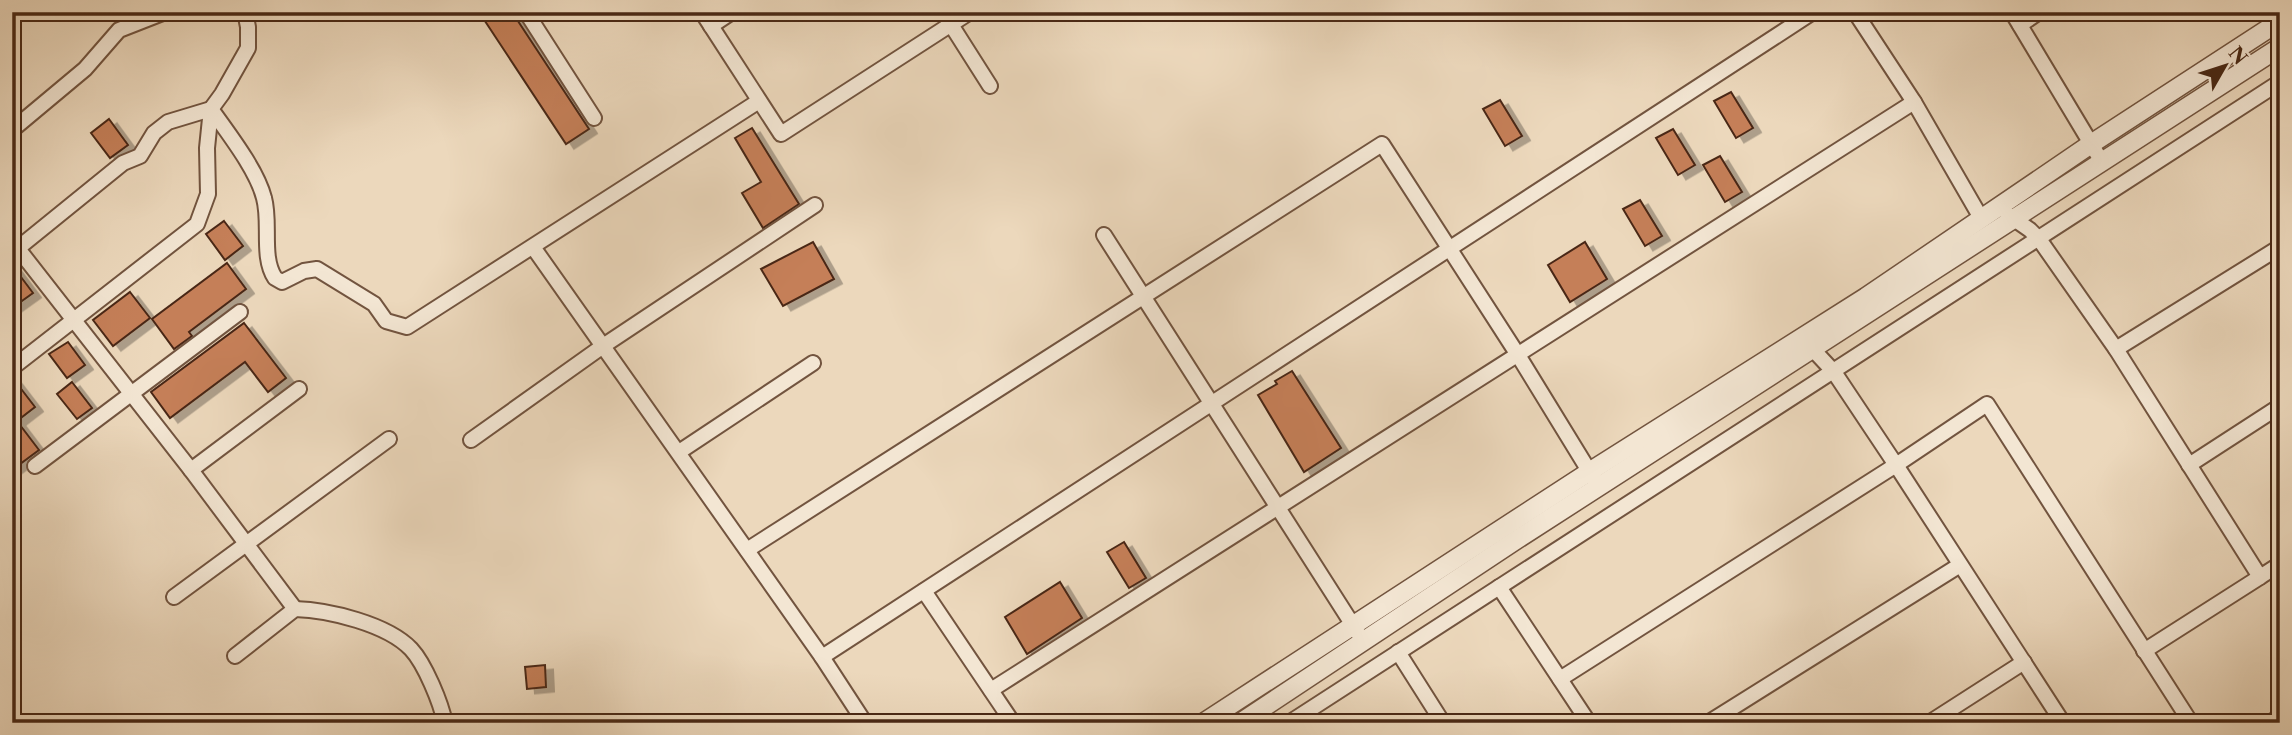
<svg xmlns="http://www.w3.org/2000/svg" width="2292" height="735" font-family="'Libre Caslon Text',serif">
<defs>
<filter id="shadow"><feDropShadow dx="8" dy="4.5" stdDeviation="0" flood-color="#0004"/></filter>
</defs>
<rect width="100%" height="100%" fill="#ecd8bc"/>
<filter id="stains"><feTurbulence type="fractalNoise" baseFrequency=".00286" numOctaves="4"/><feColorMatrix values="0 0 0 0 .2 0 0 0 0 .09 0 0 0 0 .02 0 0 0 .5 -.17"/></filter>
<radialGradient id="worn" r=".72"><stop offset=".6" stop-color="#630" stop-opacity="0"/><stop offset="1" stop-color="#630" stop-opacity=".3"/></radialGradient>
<g fill="#c57f59" stroke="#492815" stroke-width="2" filter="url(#shadow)">
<path d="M479,12H512L589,129L566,144Z"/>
<path d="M1731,92L1753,128L1736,138L1714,101Z"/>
<path d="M1500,100L1522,136L1505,146L1483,109Z"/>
<path d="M109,119L128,145L110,158L91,133Z"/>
<path d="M752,128L799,204L763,228L742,193L761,182L735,138Z"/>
<path d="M1673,129L1695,165L1678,175L1656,138Z"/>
<path d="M1720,156L1742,192L1725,202L1703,165Z"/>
<path d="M1640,200L1662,236L1645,246L1623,209Z"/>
<path d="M224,221L243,246L225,260L206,234Z"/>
<path d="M813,242L834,279L783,306L761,269Z"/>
<path d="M1585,242L1607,279L1570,302L1548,265Z"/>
<path d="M227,263L246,289L189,332L192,336L174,349L152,319Z"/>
<path d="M12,265L33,293L12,308Z"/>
<path d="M130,292L150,318L113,346L93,320Z"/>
<path d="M244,323L286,378L268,392L245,362L170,418L151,392Z"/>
<path d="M68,342L85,365L67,378L49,354Z"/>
<path d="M1292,371L1341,448L1304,472L1258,395L1277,384L1275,381Z"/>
<path d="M12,377L35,407L17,421L39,450L12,470Z"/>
<path d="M72,382L92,408L77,419L57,394Z"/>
<path d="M1124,542L1146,578L1129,588L1107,552Z"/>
<path d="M1060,582L1082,618L1027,654L1005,617Z"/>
<path d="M545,665L546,687L527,689L525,667Z"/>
</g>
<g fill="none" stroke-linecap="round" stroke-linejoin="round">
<defs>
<g id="minor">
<path d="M526,12L594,118"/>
<path d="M702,12L781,134L970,12"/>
<path d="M943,12L990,86"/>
<path d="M1855,12L1914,102L1981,218"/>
<path d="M2012,12L2102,162"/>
<path d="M2020,25L2039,12"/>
<path d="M711,26L732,12"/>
<path d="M211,109C228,133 257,170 264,198C271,223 261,257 275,278L282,282L304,271L317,269L374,304L386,321L407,327L759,101"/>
<path d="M12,130L85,69L119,30L165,12"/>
<path d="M2007,214L2030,230L2039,239L2116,349L2260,577L2280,564"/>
<path d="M1104,235L1363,641"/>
<path d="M12,241L191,470L295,609"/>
<path d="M533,247L822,657L865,723"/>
<path d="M12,253L123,163L140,156L154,133L168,122L211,109L222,94L248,48V27L245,12"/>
<path d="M1807,343L1834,372L1896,465L1987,404L2191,723"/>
<path d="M2116,349L2280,247"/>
<path d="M12,368L197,224L208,194L207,148L211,109"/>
<path d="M471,440L603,346L815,205"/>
<path d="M679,452L813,363"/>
<path d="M2189,465L2280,406"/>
<path d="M35,466L240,312"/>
<path d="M191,470L299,389"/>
<path d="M747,550L1382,144L1518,355L1594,479"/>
<path d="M1499,587L1589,723"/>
<path d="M924,591L1013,723"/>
<path d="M174,597L389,439"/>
<path d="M2144,651L2260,577"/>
<path d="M1398,652L1443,723"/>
<path d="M235,656L295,609C329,610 387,624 411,649C425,664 441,703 445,723"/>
<path d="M822,657L1813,12"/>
<path d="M1560,679L1896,465L2063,723"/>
<path d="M991,690L1914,102"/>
<path d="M1289,723L2280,82"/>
<path d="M1708,723L1960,565"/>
<path d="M1929,723L2024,662"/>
<path d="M2270,723L2280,716"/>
</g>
<g id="tertiary">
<path d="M1203,723L1589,472L1866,297L2091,144L2280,21"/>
<path d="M1240,723L1513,542L2280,47"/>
</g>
</defs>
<use href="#minor" stroke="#72543f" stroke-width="18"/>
<use href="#tertiary" stroke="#72543f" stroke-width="21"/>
<use href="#minor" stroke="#f3e6d3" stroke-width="14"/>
<use href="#tertiary" stroke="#f3e6d3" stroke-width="18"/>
</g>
<rect width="2292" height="735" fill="none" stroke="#ecd8bc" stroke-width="42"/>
<rect x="14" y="14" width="2264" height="707" fill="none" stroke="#492815" stroke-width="3.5"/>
<rect x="21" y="21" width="2250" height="693" fill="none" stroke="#492815" stroke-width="2"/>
<g transform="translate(2225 66) rotate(51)" stroke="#f3e6d3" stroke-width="5" paint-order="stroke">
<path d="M0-5L12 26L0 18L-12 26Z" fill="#492815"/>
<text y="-10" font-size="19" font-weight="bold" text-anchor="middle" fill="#492815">N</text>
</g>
<rect width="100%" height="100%" filter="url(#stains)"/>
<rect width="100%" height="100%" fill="url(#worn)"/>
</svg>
